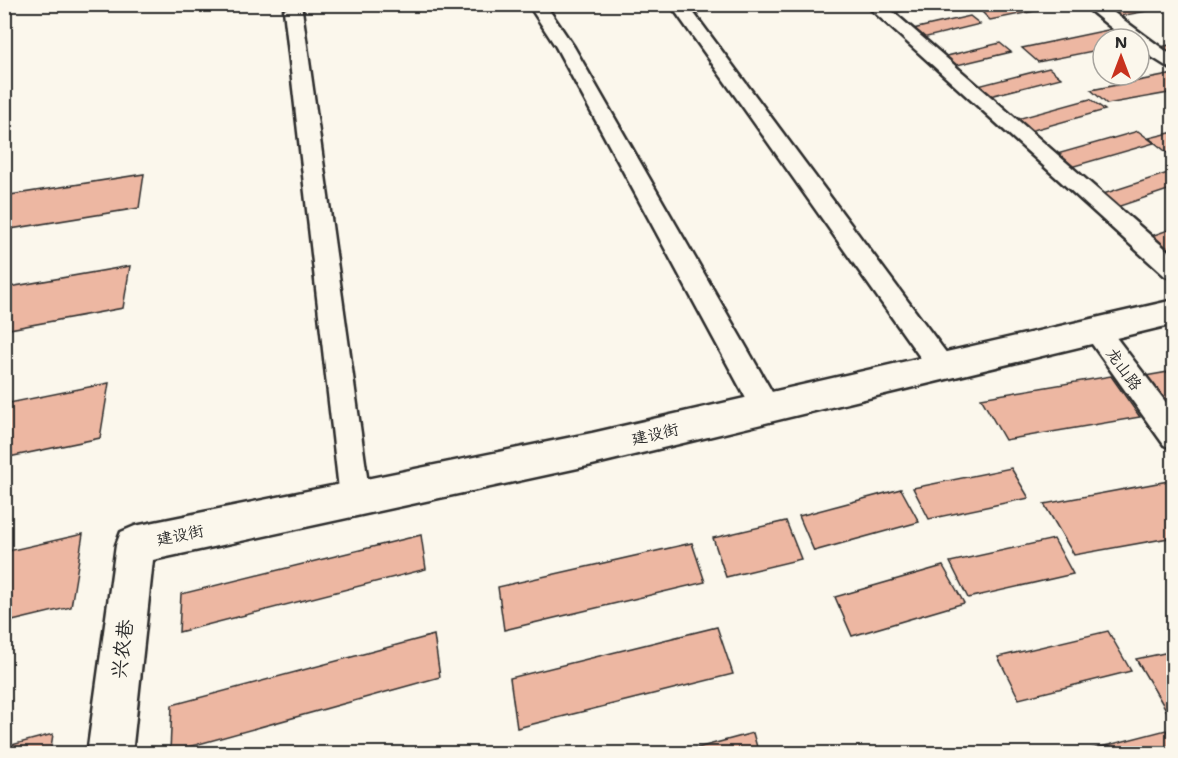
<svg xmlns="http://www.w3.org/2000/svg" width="1178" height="758" font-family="'Shantell Sans','LXGW WenKai TC',sans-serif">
<rect width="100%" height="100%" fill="#fbf7ec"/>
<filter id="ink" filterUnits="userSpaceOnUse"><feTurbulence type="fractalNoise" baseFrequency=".0167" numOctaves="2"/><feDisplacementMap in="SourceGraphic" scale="12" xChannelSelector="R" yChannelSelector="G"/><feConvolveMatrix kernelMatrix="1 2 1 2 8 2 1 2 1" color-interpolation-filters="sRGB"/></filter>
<g filter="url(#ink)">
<g fill="#edb7a2" stroke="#2b2b2b" stroke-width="1.5">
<path d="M894,4H934L894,13L887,6Z"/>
<path d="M974,4H1069L990,20Z"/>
<path d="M1099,4H1174V6L1115,17Z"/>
<path d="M970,16L980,24L923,38L913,29Z"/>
<path d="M1117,28L1132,39H1103V49L1038,62L1022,48Z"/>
<path d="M1000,43L1011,52L953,66L943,57Z"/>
<path d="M1174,44V61L1156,48Z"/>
<path d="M1049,68L1061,78L990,96L978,86Z"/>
<path d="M1174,74V92L1107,104L1091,90Z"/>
<path d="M1090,99L1105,110L1030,131L1017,119Z"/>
<path d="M1138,131L1154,143L1071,167L1057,154Z"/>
<path d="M1174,132V158L1149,138Z"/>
<path d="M1174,171V188L1117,207L1103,194Z"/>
<path d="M144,174L139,208L4,230V196Z"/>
<path d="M1174,228V248L1167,250L1151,236Z"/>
<path d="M130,266L123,308L4,330V288Z"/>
<path d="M1174,371V414L1145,376Z"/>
<path d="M1111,376L1140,417L1005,440L981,398Z"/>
<path d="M109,383L100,438L4,458V404Z"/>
<path d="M1011,468L1029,498L929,519L913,488Z"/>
<path d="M1174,480V537L1074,555L1044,504Z"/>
<path d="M901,489L919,522L814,551L799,516Z"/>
<path d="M786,521L801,559L726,577L713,538Z"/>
<path d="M83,534L71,607L4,623V552Z"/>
<path d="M421,535L426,569L179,632L181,594Z"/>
<path d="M1054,539L1073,574L968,598L950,562Z"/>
<path d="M692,543L705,582L504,630L498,587Z"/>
<path d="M943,566L964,603L852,636L835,597Z"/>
<path d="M717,627L733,674L517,728L510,678Z"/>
<path d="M1108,631L1131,671L1019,699L998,657Z"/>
<path d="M434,635L440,677L170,752L172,705Z"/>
<path d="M1174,651V723L1136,659Z"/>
<path d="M1166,730L1174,743V754H1074Z"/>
<path d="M753,733L759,754H675Z"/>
<path d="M53,734L50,754H4V747Z"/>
</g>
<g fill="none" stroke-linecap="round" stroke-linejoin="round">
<defs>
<g id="minor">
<path d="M528,4H545L574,47L776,399L780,408L776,417L766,420L756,417L556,47Z"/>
<path d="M670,4H687L950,358L954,366L950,374L941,377L932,374Z"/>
<path d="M865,4H884L1174,256V279L1165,276Z"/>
<path d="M1082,4H1102L1174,57V71L1139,49V39H1125Z"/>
<path d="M293,5L302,10L370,498L366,508L355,512L344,508L340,498L284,10Z"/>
<path d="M1096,320L1105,323L1174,413V449L1164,445L1087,337L1083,330L1087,323Z"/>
</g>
<path id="tertiary" d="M1174,300V324L592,465L153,560L132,754H87L116,545L121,532L135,526L592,433Z"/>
</defs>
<use href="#minor" stroke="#2b2b2b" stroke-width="5"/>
<use href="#tertiary" stroke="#2b2b2b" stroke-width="5"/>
<use href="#minor" fill="#fbf7ec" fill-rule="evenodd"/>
<use href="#tertiary" fill="#fbf7ec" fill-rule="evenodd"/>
</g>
</g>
<g text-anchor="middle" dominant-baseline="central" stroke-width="6" stroke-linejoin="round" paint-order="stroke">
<g font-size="16" fill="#2b2b2b" stroke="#fbf7ec">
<text transform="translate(1124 369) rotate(54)">龙山路</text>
<text transform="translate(655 434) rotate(-13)">建设街</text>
<text transform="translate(180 535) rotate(-12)">建设街</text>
</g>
<g font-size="20" fill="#2b2b2b" stroke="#fbf7ec">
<text transform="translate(122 649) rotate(-83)">兴农巷</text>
</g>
</g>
<rect width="1178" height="758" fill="none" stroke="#fbf7ec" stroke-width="24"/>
<rect x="12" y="12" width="1154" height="734" fill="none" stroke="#2b2b2b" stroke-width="2" filter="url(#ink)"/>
<g transform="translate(1121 57)"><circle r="28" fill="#fbf7ec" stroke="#a8a59f" stroke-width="1.5"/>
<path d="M0-4.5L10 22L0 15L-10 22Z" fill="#c8321e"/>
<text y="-9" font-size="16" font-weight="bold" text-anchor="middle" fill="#2b2b2b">N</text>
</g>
</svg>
